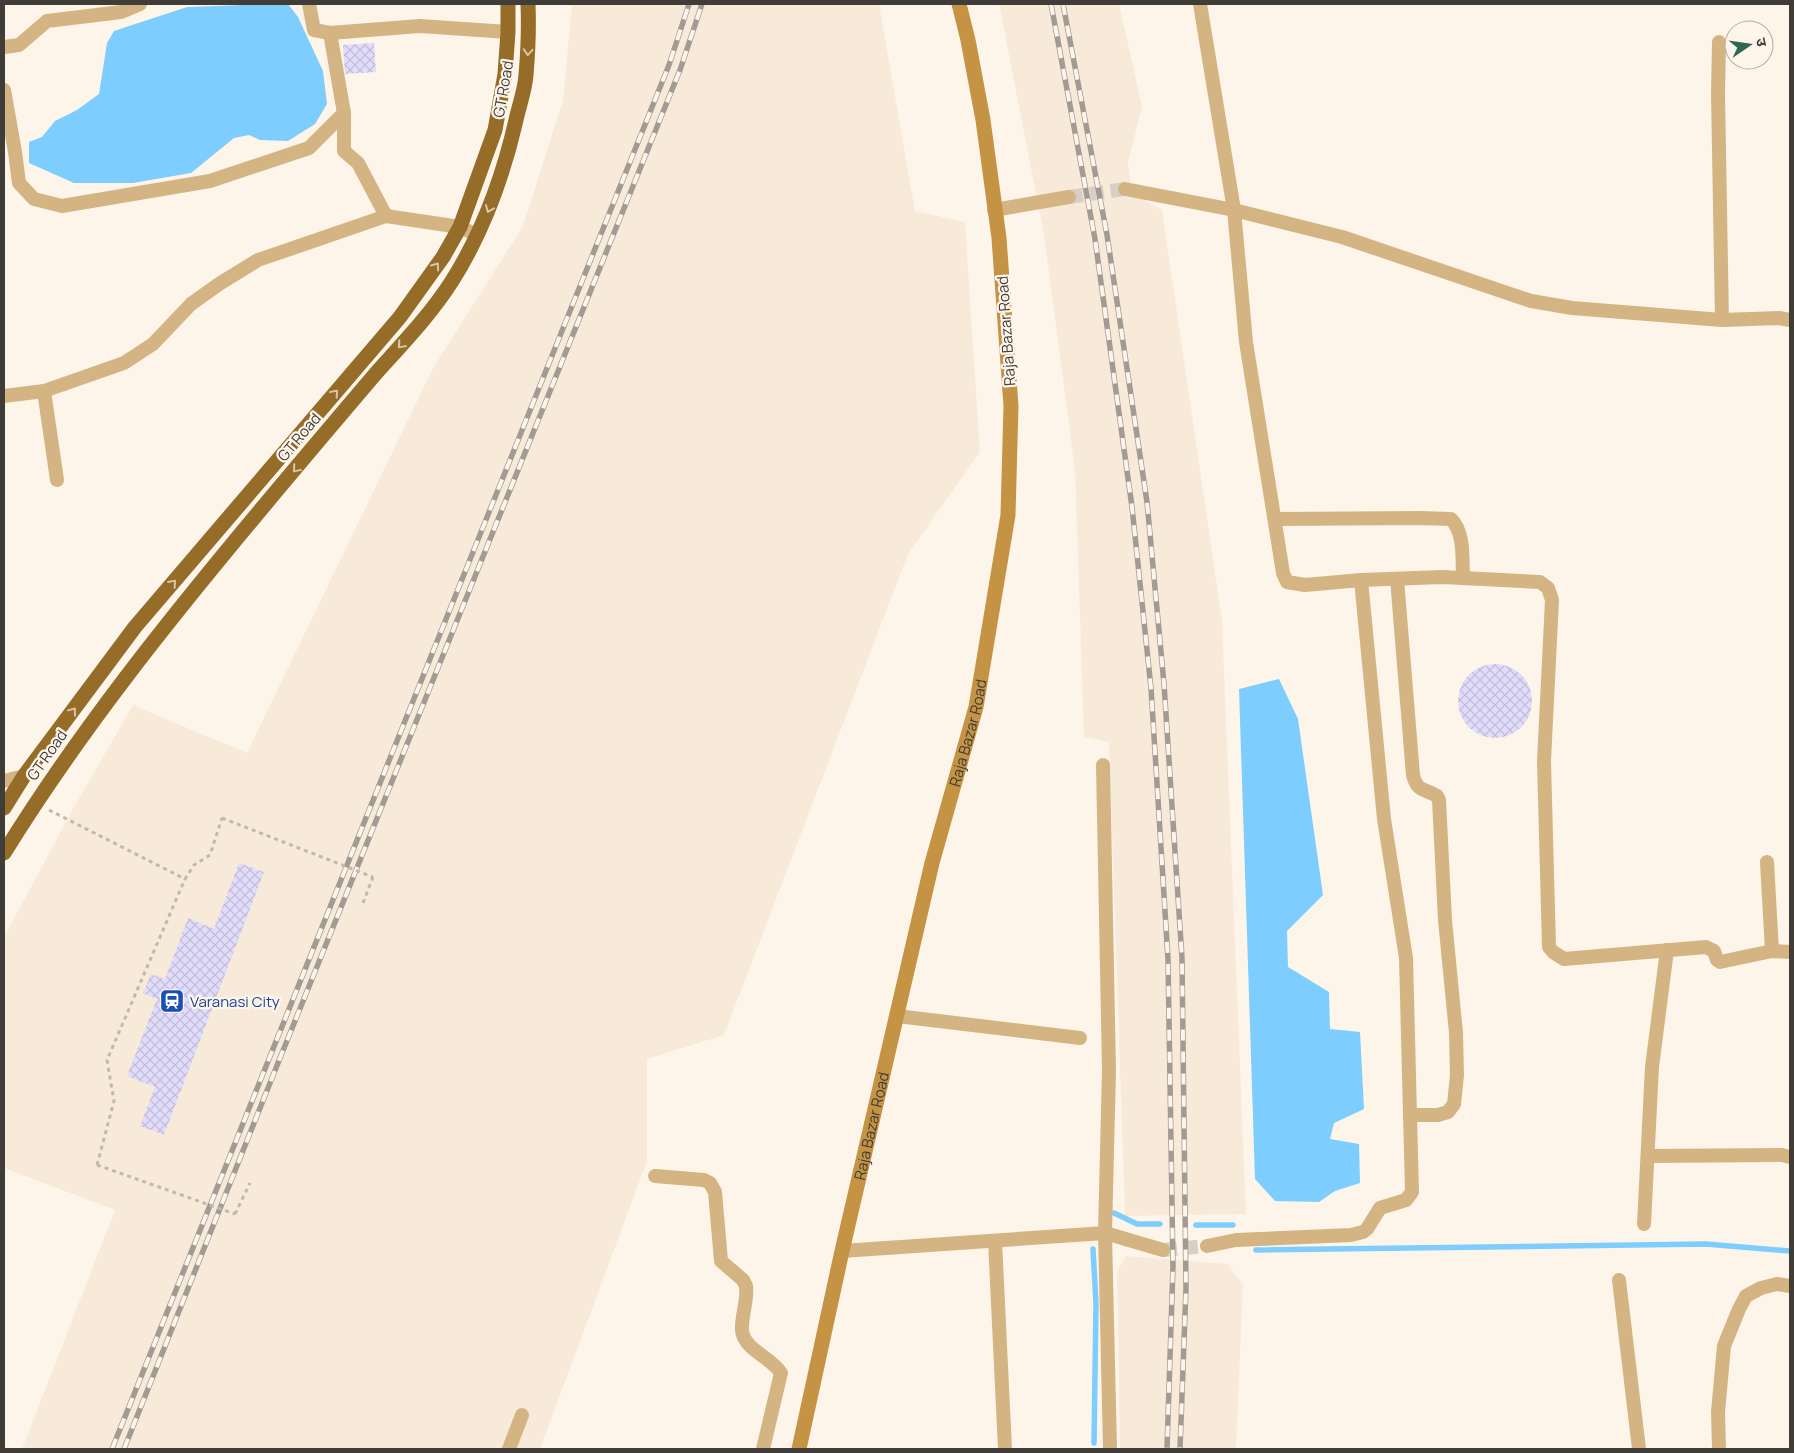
<svg xmlns="http://www.w3.org/2000/svg" width="1794" height="1453" font-family="Manrope,'Noto Sans Devanagari',sans-serif">
<defs>
<pattern id="building-cross-hatch" width="8" height="8" patternUnits="userSpaceOnUse" patternTransform="scale(1.25)"><rect width="8" height="8" fill="#e1dcfb"/><path d="M0 0l8 8M0 8l8-8" fill="none" stroke="#c2bed8"/></pattern>
</defs>
<rect width="100%" height="100%" fill="#fef5ea"/>
<g fill="#f8ead9">
<path d="M572,4H879L915,211L965,222L980,452L908,554L724,1035L647,1059V1161L540,1449H22L115,1210L4,1168V937L74,807L133,705L247,753L433,368L523,226L563,100Z"/>
<path d="M999,4H1119L1142,106L1128,162L1132,193L1162,210L1222,620L1246,1214L1125,1216L1109,742L1084,737L1075,471L1044,235Z"/>
<path d="M1126,1256L1228,1264L1243,1285L1236,1449H1120L1117,1272Z"/>
</g>
<g fill="#7dcdfe">
<path d="M267,4H288L298,17L323,71L327,104L315,124L288,141L260,140L249,135L234,138L191,173L133,183H74L29,163V142L42,137L55,121L77,110L99,94L107,43L114,31L187,7Z"/>
<path d="M1279,679L1298,719L1323,895L1287,931L1288,967L1329,992L1330,1029L1360,1032L1364,1109L1334,1123L1330,1139L1359,1144L1360,1183L1335,1191L1319,1202L1275,1201L1255,1179L1239,689Z"/>
</g>
<g fill="none" stroke-linecap="round" stroke-linejoin="round">
<g stroke="#7dcdfe" stroke-width="5.5">
<path d="M1114,1213L1137,1224H1160"/>
<path d="M1196,1225H1233"/>
<path d="M1093,1249L1096,1303L1094,1443"/>
<path d="M1256,1250L1706,1244L1790,1251"/>
</g>
</g>
<g fill="url(#building-cross-hatch)">
<path d="M374,43L376,72L345,74L343,45Z"/>
<circle cx="1495" cy="701" r="37"/>
<path d="M239,863L264,872L164,1135L140,1126L155,1087L127,1076L157,999L143,993L151,974L165,979L188,918L214,929Z"/>
</g>
<g fill="none" stroke-linecap="round" stroke-linejoin="round">
<g stroke="#d8d0c6" stroke-width="14" stroke-dasharray="14 7" stroke-linecap="butt">
<path d="M1069,197L1125,189"/>
<path d="M1163,1250L1207,1246"/>
</g>
<g stroke="#c0b9b0" stroke-width="3" stroke-dasharray="4 4" stroke-linecap="butt">
<path d="M49,810L185,879L194,865L210,855L222,818"/>
<path d="M363,903L373,877"/>
<path d="M97,1165L114,1101L107,1060L185,879"/>
<path d="M235,1214L250,1183"/>
</g>
<g stroke="#d5b484" stroke-width="14">
<path d="M309,4L314,30L330,33L344,113V151L358,163L386,216"/>
<path d="M1200,4L1234,210L1246,342L1283,573L1287,582L1305,585L1361,580L1384,819L1406,958L1412,1192L1406,1200L1380,1208L1367,1229L1363,1232L1351,1235L1236,1240L1207,1246"/>
<path d="M330,33L420,26L508,32"/>
<path d="M1719,42L1718,94L1722,320"/>
<path d="M4,47L19,45L47,21L121,12L140,4"/>
<path d="M4,90L15,152L19,183L34,199L62,206L210,181L309,148L344,113"/>
<path d="M1125,189L1234,210L1342,237L1531,301L1572,308L1722,320L1779,318L1790,320"/>
<path d="M994,210L1069,197"/>
<path d="M44,391L57,480"/>
<path d="M4,396L44,391L124,363L153,344L191,304L219,284L258,260L386,216L460,227L477,235"/>
<path d="M1275,519L1420,518L1451,519C1465,533 1462,559 1463,578"/>
<path d="M1397,579L1413,775C1417,792 1424,788 1437,796L1439,800L1445,920L1456,1033L1457,1075L1454,1104L1448,1112L1438,1115H1410"/>
<path d="M1361,580L1443,577L1540,582L1548,588L1552,600L1544,761L1549,947L1553,952L1564,959L1706,947L1714,951L1717,960L1720,962L1772,951L1790,952"/>
<path d="M1103,765L1109,1070L1105,1233L1110,1449"/>
<path d="M4,781L24,776"/>
<path d="M1767,862L1772,951"/>
<path d="M897,1016L1080,1038"/>
<path d="M1648,1156L1782,1155L1790,1157"/>
<path d="M655,1176L704,1180L710,1183L715,1192L721,1261L743,1280L746,1286C748,1301 741,1316 742,1330C743,1349 772,1358 781,1373L763,1449"/>
<path d="M1644,1224L1652,1067L1667,950"/>
<path d="M995,1241L1005,1449"/>
<path d="M842,1251L1105,1233L1163,1250"/>
<path d="M1619,1280L1639,1449"/>
<path d="M509,1449L522,1415"/>
<path d="M1719,1449L1718,1412L1724,1346L1739,1309L1746,1296L1761,1288L1777,1284L1790,1286"/>
</g>
<path stroke="#c49344" stroke-width="15" id="s1" d="M799,1449L842,1251L932,863L976,707L1008,515L1011,406L999,238L983,120L968,40L959,4"/>
<g stroke="#966d28" stroke-width="15">
<path d="M4,808L24,776L135,627L400,317L443,257L460,227L495,130L505,74L508,32V4"/>
<path d="M4,853C79,732 167,622 258,513C297,466 337,419 377,372C403,343 431,314 452,281C483,232 503,177 516,120C519,106 525,90 526,75C528,52 529,28 528,4"/>
</g>
<defs>
<g id="rail">
<path d="M1051,4L1095,239L1132,507L1151,688L1168,959L1173,1266L1167,1449"/>
<path d="M1063,4L1107,235L1147,502L1164,684L1182,958L1186,1288L1180,1449"/>
<path d="M112,1449L669,65L689,4"/>
<path d="M124,1449L280,1058L680,70L702,4"/>
</g>
</defs>
<use href="#rail" stroke="#a29b94" stroke-width="5.5"/>
<use href="#rail" stroke="#fef5ea" stroke-width="4" stroke-dasharray="11" stroke-linecap="butt"/>
<g stroke="#c0b9b0" stroke-width="3" stroke-dasharray="4 4" stroke-linecap="butt">
<path d="M222,818L373,877"/>
<path d="M97,1165L235,1214"/>
</g>
</g>
<defs><path id="oneway-chevron" d="M-2-3.5L2.5 0L-2 3.5" fill="none" stroke-width="1.6" stroke-linecap="round" stroke-linejoin="round" transform="scale(1.25)"/></defs>
<g stroke="#dac5a6">
<use href="#oneway-chevron" transform="translate(528 52) rotate(94)"/>
<use href="#oneway-chevron" transform="translate(489 209) rotate(113)"/>
<use href="#oneway-chevron" transform="translate(436 266) rotate(-55)"/>
<use href="#oneway-chevron" transform="translate(401 345) rotate(131)"/>
<use href="#oneway-chevron" transform="translate(335 393) rotate(-49)"/>
<use href="#oneway-chevron" transform="translate(296 469) rotate(130)"/>
<use href="#oneway-chevron" transform="translate(173 583) rotate(-49)"/>
<use href="#oneway-chevron" transform="translate(73 711) rotate(-53)"/>
</g>
<defs>
<symbol id="station-square" viewBox="-11 -11 22 22"><rect x="-9" y="-9" width="18" height="18" rx="4" fill="#1a4fb4" stroke="#fef5ea"/><path d="M-3-6H3Q5-6 5-4V2Q5 4 3 4L4.5 6H3L1.5 4h-3L-3 6H-4.5L-3 4Q-5 4-5 2V-4Q-5-6-3-6ZM-3.5-4v3h7v-3ZM-3.5 1v1.5H-2V1ZM2 1v1.5H3.5V1Z" fill="#fff"/></symbol>
</defs>
<g fill-rule="evenodd">
<use href="#station-square" x="158" y="987" width="28" height="28"/>
</g>
<g text-anchor="middle" dominant-baseline="central" stroke-width="4.5" stroke-linejoin="round" paint-order="stroke">
<g font-size="15" fill="#403c38" stroke="#fef5ea">
<text transform="translate(503 89) rotate(-80)">GT Road</text>
<text transform="translate(1006 331) rotate(-94)">Raja Bazar Road</text>
<text transform="translate(299 437) rotate(-50)">GT Road</text>
<text stroke="none"><textPath href="#s1" startOffset="736">Raja Bazar Road</textPath></text>
<text transform="translate(47 755) rotate(-55)">GT Road</text>
<text stroke="none"><textPath href="#s1" startOffset="331">Raja Bazar Road</textPath></text>
</g>
<g font-size="15" fill="#164399" stroke="#fef5ea" text-anchor="start">
<text x="190" y="1001">Varanasi City</text>
</g>
</g>
<rect width="1794" height="1453" fill="none" stroke="#403c38" stroke-width="10"/>
<g transform="translate(1749 45) rotate(77)"><circle r="24" fill="#fef5ea" stroke="#b2aba3"/>
<path d="M0-4L9 19L0 12L-9 19Z" fill="#2c6853"/>
<text y="-8" font-size="14" font-weight="bold" text-anchor="middle" fill="#403c38">उ</text>
</g>
</svg>
